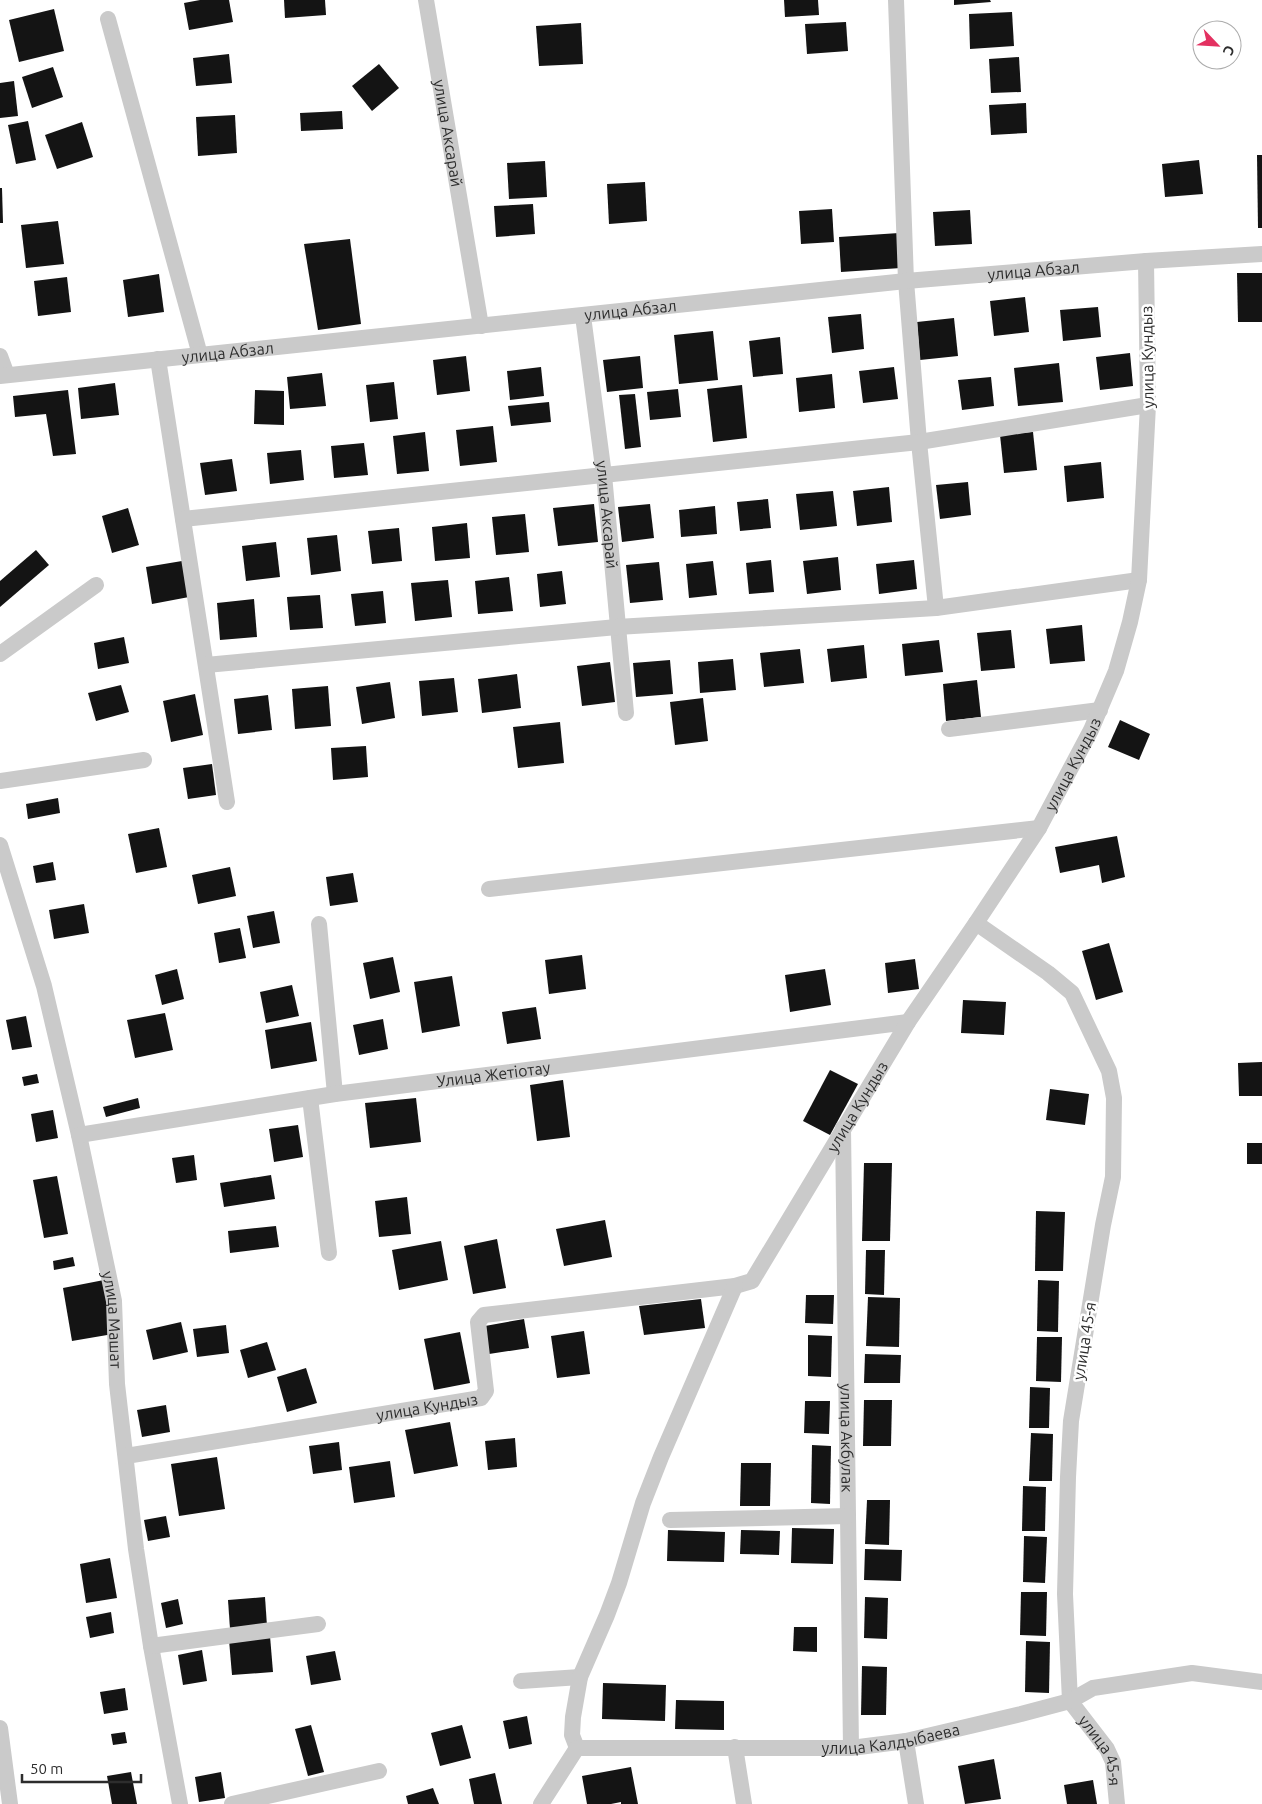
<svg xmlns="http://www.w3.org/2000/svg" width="1262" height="1804" font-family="Ubuntu,sans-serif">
<rect width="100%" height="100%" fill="#fff"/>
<g fill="#141414">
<path d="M200,0H229L233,22L189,30L184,3Z"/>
<path d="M284,0H325L326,15L285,18Z"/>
<path d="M784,0H818L819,15L785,17Z"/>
<path d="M954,0H990L991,2L954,5Z"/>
<path d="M54,9L64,51L19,62L9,20Z"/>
<path d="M1012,12L1014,46L970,49L969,14Z"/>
<path d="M846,22L848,51L807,54L805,24Z"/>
<path d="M581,23L583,64L539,66L536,26Z"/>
<path d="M229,54L232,83L196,86L193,58Z"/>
<path d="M1019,57L1021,92L991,93L989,59Z"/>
<path d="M379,64L399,88L372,111L352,86Z"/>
<path d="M53,67L63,97L32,108L22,77Z"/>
<path d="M14,81L18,116L0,118V83Z"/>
<path d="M1026,103L1027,133L991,135L989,105Z"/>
<path d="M342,111L343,129L301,131L300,113Z"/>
<path d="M235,115L237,153L198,156L196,117Z"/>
<path d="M28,121L36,160L16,164L8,125Z"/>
<path d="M82,122L93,157L57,169L45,135Z"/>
<path d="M1257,155H1262V228H1258Z"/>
<path d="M1199,160L1203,194L1165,197L1162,164Z"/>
<path d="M545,161L547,197L509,199L507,163Z"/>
<path d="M645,182L647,221L609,224L607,184Z"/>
<path d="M0,188H2L3,223H0Z"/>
<path d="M533,204L535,234L496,237L494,206Z"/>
<path d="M832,209L834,242L801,244L799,211Z"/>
<path d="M970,210L972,244L935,246L933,212Z"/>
<path d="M58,221L64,264L26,268L21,225Z"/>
<path d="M899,233L901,268L841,272L839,237Z"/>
<path d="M350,239L361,324L318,330L304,244Z"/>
<path d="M1237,273H1262V322H1238Z"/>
<path d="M159,274L164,312L128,317L123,280Z"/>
<path d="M67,277L71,312L38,316L34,281Z"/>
<path d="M1025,297L1029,332L994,336L990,301Z"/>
<path d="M1098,307L1101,337L1063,341L1060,310Z"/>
<path d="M861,314L864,349L832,353L828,317Z"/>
<path d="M954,318L958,356L920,360L917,322Z"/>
<path d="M713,331L718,380L679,384L674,335Z"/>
<path d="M780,337L783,374L753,377L749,341Z"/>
<path d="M1130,353L1133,386L1100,390L1096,357Z"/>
<path d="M466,356L470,391L437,395L433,360Z"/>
<path d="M640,356L643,388L607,392L603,360Z"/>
<path d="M1059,363L1063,402L1018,406L1014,368Z"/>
<path d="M541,367L544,396L510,400L507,371Z"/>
<path d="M894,367L898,399L863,403L859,371Z"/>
<path d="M322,373L326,406L290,409L287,377Z"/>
<path d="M832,374L835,408L799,412L796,378Z"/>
<path d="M991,377L994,406L962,410L958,380Z"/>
<path d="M394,382L398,419L370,422L366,385Z"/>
<path d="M115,383L119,415L81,419L78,388Z"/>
<path d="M742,385L747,438L713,442L707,389Z"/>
<path d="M678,389L681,417L650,420L647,392Z"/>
<path d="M68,390L76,454L53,456L46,414L15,417L13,396Z"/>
<path d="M255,390L284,391V425L254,424Z"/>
<path d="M635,394L641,447L625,449L619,395Z"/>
<path d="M549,402L551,422L511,426L508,406Z"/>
<path d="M493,426L497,462L460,466L456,430Z"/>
<path d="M425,432L429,471L397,474L393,436Z"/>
<path d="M1033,432L1037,470L1004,473L1000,435Z"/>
<path d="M364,443L368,475L334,478L331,446Z"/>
<path d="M301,450L304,480L270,484L267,453Z"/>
<path d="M232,459L237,491L205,495L200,463Z"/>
<path d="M1101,462L1104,498L1067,502L1064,466Z"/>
<path d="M968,482L971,515L940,519L936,485Z"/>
<path d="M889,487L892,522L857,526L853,491Z"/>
<path d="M833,491L837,526L800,530L796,494Z"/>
<path d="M768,499L771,528L740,531L737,502Z"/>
<path d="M594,504L598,542L558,546L553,508Z"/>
<path d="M650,504L654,538L622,542L618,507Z"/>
<path d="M715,506L717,534L681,537L679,510Z"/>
<path d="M128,508L139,545L112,553L102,516Z"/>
<path d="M525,514L529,552L496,555L492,517Z"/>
<path d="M467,523L470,558L435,561L432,527Z"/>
<path d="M399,528L402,561L372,564L368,531Z"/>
<path d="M337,535L341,571L311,575L307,538Z"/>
<path d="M276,542L280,577L246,581L242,546Z"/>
<path d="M36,550L49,565L0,607V581Z"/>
<path d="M838,557L841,590L807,594L803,561Z"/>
<path d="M771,560L774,592L749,594L746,563Z"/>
<path d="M914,560L917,589L879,594L876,564Z"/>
<path d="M182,561L189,597L152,604L146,567Z"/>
<path d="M713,561L717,595L689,598L686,564Z"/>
<path d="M659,562L663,600L630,603L626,565Z"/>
<path d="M562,571L566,604L540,607L537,574Z"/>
<path d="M509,577L513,611L478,614L475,581Z"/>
<path d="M448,580L452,617L415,621L411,583Z"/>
<path d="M383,591L386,623L355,626L351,594Z"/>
<path d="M320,595L323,628L290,630L287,597Z"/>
<path d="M254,599L257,637L220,640L217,603Z"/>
<path d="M1082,625L1085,661L1050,664L1046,629Z"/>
<path d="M1011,630L1015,668L981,671L977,633Z"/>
<path d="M124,637L129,663L98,669L94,643Z"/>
<path d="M939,640L943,672L905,676L902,644Z"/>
<path d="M864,645L867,678L831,682L827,649Z"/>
<path d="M800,649L804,683L764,687L760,653Z"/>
<path d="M733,659L736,690L700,693L698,662Z"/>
<path d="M670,660L673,694L636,697L633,663Z"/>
<path d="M610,662L615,702L582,706L577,666Z"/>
<path d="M517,674L521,708L482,713L478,679Z"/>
<path d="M454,678L458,712L422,716L419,681Z"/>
<path d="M977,680L981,717L946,721L943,684Z"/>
<path d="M390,682L395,718L362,724L356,687Z"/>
<path d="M121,685L129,712L96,721L88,693Z"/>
<path d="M328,686L331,726L295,729L292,689Z"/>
<path d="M195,694L203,735L171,742L163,701Z"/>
<path d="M268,695L272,730L238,734L234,699Z"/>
<path d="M703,698L708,741L675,745L670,702Z"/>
<path d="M1120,720L1150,734L1139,760L1108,747Z"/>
<path d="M560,722L564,763L518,768L513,727Z"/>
<path d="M366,746L368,777L333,780L331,748Z"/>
<path d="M212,764L216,795L188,799L183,768Z"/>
<path d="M58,798L60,813L28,819L26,804Z"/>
<path d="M159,828L167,867L136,873L128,834Z"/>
<path d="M1117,836L1125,877L1102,883L1099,865L1060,873L1055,847Z"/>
<path d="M53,862L56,880L36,883L33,866Z"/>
<path d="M230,867L236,896L198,904L192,875Z"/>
<path d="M353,873L358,902L330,906L326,877Z"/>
<path d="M84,904L89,933L54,939L49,910Z"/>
<path d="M274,911L280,943L253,948L247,916Z"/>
<path d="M240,928L246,958L219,963L214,933Z"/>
<path d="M1109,943L1123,992L1096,1000L1082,951Z"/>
<path d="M582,955L586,989L549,994L545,960Z"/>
<path d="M393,957L400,992L370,999L363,963Z"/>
<path d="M915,959L919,989L888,993L885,963Z"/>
<path d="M177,969L184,999L162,1005L155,975Z"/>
<path d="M825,969L831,1005L790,1012L785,975Z"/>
<path d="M452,976L460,1026L422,1033L414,982Z"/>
<path d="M292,985L299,1016L266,1023L260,992Z"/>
<path d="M963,1000L1006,1002L1004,1035L961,1033Z"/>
<path d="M536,1007L541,1039L507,1044L502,1012Z"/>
<path d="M165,1013L173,1050L135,1058L127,1020Z"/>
<path d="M26,1016L32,1047L12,1050L6,1020Z"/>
<path d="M383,1019L388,1049L359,1055L353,1025Z"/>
<path d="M311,1022L317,1061L271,1069L265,1030Z"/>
<path d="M1262,1062V1096H1239L1238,1063Z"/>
<path d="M830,1070L858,1084L830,1135L803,1121Z"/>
<path d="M37,1074L39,1083L24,1086L22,1077Z"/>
<path d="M563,1080L570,1137L537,1141L530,1085Z"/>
<path d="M1050,1089L1089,1094L1085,1125L1046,1120Z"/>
<path d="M138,1098L140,1108L106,1117L103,1107Z"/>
<path d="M416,1098L421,1142L370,1148L365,1103Z"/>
<path d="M53,1110L58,1138L36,1142L31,1114Z"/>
<path d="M298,1125L303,1157L274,1162L269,1129Z"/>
<rect x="1247" y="1143" width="15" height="21"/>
<path d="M194,1155L197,1180L176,1183L172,1158Z"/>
<path d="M864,1163H892L890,1241H862Z"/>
<path d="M271,1175L275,1199L224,1207L220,1183Z"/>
<path d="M57,1176L68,1234L44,1238L33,1180Z"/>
<path d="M407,1197L411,1234L379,1237L375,1201Z"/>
<path d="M1036,1211L1065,1212L1063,1271H1035Z"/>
<path d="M605,1220L612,1257L564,1266L556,1229Z"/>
<path d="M276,1226L279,1247L230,1253L228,1231Z"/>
<path d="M497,1239L506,1288L473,1294L464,1246Z"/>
<path d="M441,1241L448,1280L399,1290L392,1250Z"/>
<path d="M866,1250H885L884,1295L865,1294Z"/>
<path d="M73,1257L75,1266L54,1270L53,1261Z"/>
<path d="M104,1280L113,1334L72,1341L63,1288Z"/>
<path d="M1038,1280L1059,1281L1058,1332L1037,1331Z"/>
<path d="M806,1295H834L833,1324L805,1323Z"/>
<path d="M868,1297L900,1298L899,1347L866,1346Z"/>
<path d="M701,1299L705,1328L644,1335L639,1306Z"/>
<path d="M524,1319L529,1348L489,1354L485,1326Z"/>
<path d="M181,1322L188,1352L153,1360L146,1330Z"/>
<path d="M226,1325L229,1353L197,1357L193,1329Z"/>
<path d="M584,1331L590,1374L557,1378L551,1336Z"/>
<path d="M460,1332L470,1383L434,1390L424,1339Z"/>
<path d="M808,1335L832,1336L831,1377L808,1376Z"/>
<path d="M1037,1337H1062L1061,1382L1036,1381Z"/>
<path d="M267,1342L276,1370L248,1378L240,1350Z"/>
<path d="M865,1354L901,1355L900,1383H864Z"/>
<path d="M306,1368L317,1403L287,1412L277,1377Z"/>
<path d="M1030,1387L1050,1388L1049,1428H1029Z"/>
<path d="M864,1400H892L891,1446H863Z"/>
<path d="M805,1401H830L829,1434L804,1433Z"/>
<path d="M166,1405L170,1432L142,1437L137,1410Z"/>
<path d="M450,1422L458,1466L414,1474L405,1430Z"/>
<path d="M1031,1433L1053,1434L1052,1481H1029Z"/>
<path d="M515,1438L517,1467L488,1470L485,1441Z"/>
<path d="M339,1442L342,1470L313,1474L309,1446Z"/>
<path d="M812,1445L831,1446L830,1504L811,1503Z"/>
<path d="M217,1457L225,1509L179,1516L171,1464Z"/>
<path d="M390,1461L395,1497L354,1503L349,1467Z"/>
<path d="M741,1463H771L770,1506H740Z"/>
<path d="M1023,1486L1046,1487L1045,1531H1022Z"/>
<path d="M867,1500H890L889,1545L865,1544Z"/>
<path d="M166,1516L170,1537L148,1541L144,1520Z"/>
<path d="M792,1528L834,1529L833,1564L791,1563Z"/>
<path d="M668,1530L725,1532L724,1562L667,1561Z"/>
<path d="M741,1530L780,1531L779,1555L740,1554Z"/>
<path d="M1024,1536L1047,1537L1045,1583L1023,1582Z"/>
<path d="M865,1549L902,1550L901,1581L864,1580Z"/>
<path d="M110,1558L117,1598L86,1603L80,1564Z"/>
<path d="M1021,1592H1047L1046,1636L1020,1635Z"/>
<path d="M265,1597L267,1626L230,1629L228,1600Z"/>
<path d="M865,1597L888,1598L887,1639L864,1638Z"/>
<path d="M178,1599L183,1624L166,1628L161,1603Z"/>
<path d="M111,1612L114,1633L90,1638L86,1617Z"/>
<path d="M794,1627H817V1652L793,1651Z"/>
<path d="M270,1636L273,1672L232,1675L229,1640Z"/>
<path d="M1026,1641L1050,1642L1049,1693L1025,1692Z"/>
<path d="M202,1650L207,1681L183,1685L178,1655Z"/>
<path d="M335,1651L341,1680L311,1685L306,1656Z"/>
<path d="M862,1666L887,1667L886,1715H861Z"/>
<path d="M603,1683L666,1685L665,1721L602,1719Z"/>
<path d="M125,1688L128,1710L104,1714L100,1692Z"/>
<path d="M676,1700L724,1701V1730L675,1729Z"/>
<path d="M527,1716L532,1744L509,1749L503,1721Z"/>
<path d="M311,1725L324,1772L308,1776L295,1729Z"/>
<path d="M462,1725L471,1758L440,1766L431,1733Z"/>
<path d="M125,1732L127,1743L113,1745L111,1734Z"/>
<path d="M994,1759L1001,1799L965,1804L958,1766Z"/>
<path d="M631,1767L638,1804H621V1802L611,1804H587L582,1776Z"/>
<path d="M131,1772L137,1804H112L107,1776Z"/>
<path d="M221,1772L225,1798L199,1802L195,1777Z"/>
<path d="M495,1773L502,1804H474L469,1779Z"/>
<path d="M1093,1780L1097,1804H1067L1064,1785Z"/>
<path d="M433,1788L439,1804H408L406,1796Z"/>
</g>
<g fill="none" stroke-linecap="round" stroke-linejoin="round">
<g stroke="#cacaca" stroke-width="16">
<path id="s1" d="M426,0L481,326"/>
<path d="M896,0L906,281L919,442L936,608"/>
<path d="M108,19L200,355"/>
<path id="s2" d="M583,316L604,475L626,713"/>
<path d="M0,356L7,375"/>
<path d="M158,359L227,802"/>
<path id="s3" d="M0,376L906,281L1146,261L1262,254"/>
<path d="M183,519L919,442L1148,405"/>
<path d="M0,654L96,585"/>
<path d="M206,665L617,627L936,608L1139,580"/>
<path d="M949,729L1100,710"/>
<path d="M0,781L144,760"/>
<path id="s4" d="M0,845L44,986L79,1135L114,1301L117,1384L136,1549L151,1646L180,1804"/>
<path d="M489,889L1039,828"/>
<path id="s5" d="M976,923L1048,973L1072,993L1109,1071L1114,1098L1113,1177L1103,1225L1071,1421L1068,1477L1065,1594L1070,1701L1107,1749L1113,1762L1117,1804"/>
<path d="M319,924L335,1094"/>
<path d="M310,1098L329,1253"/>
<path id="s6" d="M843,1128L851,1748"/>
<path id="s7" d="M79,1135L335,1094L908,1022"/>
<path id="s8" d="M126,1456L481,1398L486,1391L478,1322L484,1315L735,1286L752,1281L908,1022L976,923L1039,828L1091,730L1116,671L1130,622L1139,580L1148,405L1146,261"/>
<path d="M670,1520L848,1516"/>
<path d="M151,1646L318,1624"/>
<path d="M521,1681L580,1677"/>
<path d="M0,1728L10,1804"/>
<path d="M906,1741L916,1804"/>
<path d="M735,1747L744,1804"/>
<path d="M577,1748L572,1735L573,1717L580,1677L607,1615L619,1583L643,1503L661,1457L735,1286"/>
<path d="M232,1804L379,1771"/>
<path id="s9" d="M541,1804L577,1748H851L906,1741L1021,1714L1070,1701L1093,1688L1192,1673L1262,1682"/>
</g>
</g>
<g text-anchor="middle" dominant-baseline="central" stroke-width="5" stroke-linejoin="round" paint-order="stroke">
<g font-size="16" fill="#2d2d2d" stroke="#fff">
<text stroke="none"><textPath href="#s1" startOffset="135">улица Аксарай</textPath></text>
<text stroke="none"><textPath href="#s3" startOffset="1039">улица Абзал</textPath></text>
<text stroke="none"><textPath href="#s3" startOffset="634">улица Абзал</textPath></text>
<text stroke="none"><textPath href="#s3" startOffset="229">улица Абзал</textPath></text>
<text transform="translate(1147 357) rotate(-91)">улица Кундыз</text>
<text stroke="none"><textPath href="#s2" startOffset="200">улица Аксарай</textPath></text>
<text stroke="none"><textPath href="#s8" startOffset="1326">улица Кундыз</textPath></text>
<text stroke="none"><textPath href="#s7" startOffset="419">Улица Жетіотау</textPath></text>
<text stroke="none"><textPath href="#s8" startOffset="921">улица Кундыз</textPath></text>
<text stroke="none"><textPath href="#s4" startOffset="489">улица Машат</textPath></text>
<text transform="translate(1084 1341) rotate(-81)">улица 45-я</text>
<text stroke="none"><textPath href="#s8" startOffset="305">улица Кундыз</textPath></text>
<text stroke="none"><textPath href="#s6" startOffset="310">улица Акбулак</textPath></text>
<text stroke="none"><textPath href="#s9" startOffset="381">улица Калдыбаева</textPath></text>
<text stroke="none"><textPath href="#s5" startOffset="899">улица 45-я</textPath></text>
</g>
</g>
<g transform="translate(1217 45) rotate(115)"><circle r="24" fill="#ffffff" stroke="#ababab"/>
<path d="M0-4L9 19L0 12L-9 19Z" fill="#e33161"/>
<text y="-8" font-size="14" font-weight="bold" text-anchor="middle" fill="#2d2d2d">С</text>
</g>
<path d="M22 1774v8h119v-8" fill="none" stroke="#2d2d2d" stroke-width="2.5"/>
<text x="30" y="1774" font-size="15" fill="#2d2d2d" stroke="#ffffff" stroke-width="4" paint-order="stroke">50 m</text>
</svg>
